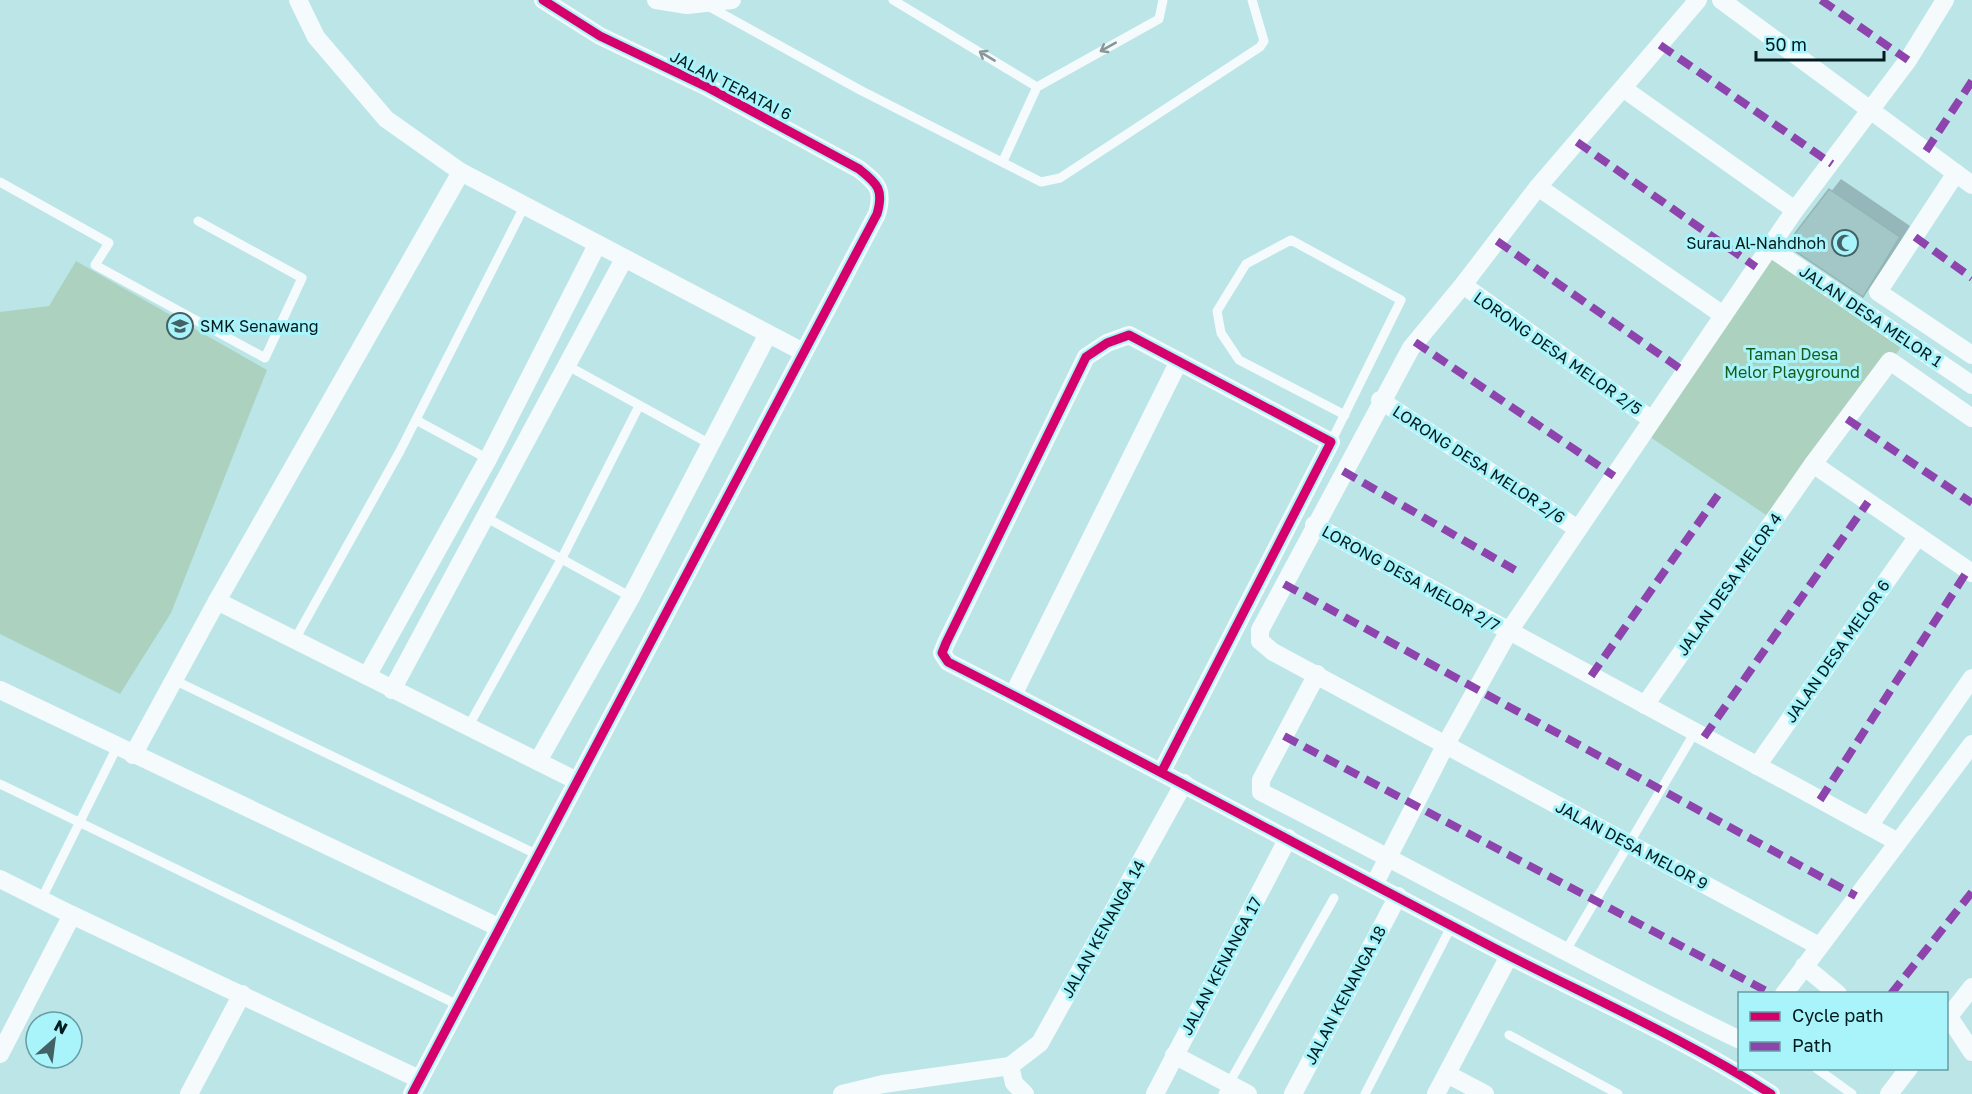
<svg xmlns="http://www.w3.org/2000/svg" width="1972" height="1094" font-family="'Golos Text',sans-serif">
<rect width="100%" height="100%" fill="#bce5e8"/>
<g fill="#acd2bf">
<path d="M1771,252L1905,342L1772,519L1650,437Z"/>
<path d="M76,261L267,370L171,613L120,694L0,634V312L49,306Z"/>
</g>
<path fill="#0003" d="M1841,179L1910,226L1874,284L1863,295L1789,245Z"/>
<path fill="#a3c7c6" stroke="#91b6b4" stroke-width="1.5" d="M1829,189L1900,237L1863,297L1786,245Z"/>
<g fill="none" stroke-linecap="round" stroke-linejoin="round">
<g stroke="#f5fbfc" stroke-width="9">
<path d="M893,0L1037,87"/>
<path d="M708,6L860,90L1041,182L1060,178L1260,47L1264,41L1252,0"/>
<path d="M1003,161L1037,87L1159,19L1163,0"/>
<path d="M0,182L109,243L95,265L265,358L302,278L198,221"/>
<path d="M568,366L710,444"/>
<path d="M416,420L488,459"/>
<path d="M1331,442L1401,300L1291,240L1246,264L1217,311L1221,333L1239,360L1345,415"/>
<path d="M485,517L631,597"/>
<path d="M294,641L400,451L525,205"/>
<path d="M174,680L538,855"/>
<path d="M468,727L562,558L639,406"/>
<path d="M0,784L458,1005"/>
<path d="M42,898L117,747"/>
<path d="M1565,952L1695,732"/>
<path d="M1509,1035L1618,1094"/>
<path d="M1816,1068L1852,1094"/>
<path d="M1223,1094L1334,898"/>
<path d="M1365,1094L1452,925"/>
</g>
<g stroke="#f5fbfc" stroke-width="18">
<path d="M298,0L316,37L386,119L461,172L803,352"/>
<path d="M656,0L687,5L732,0"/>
<path d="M1698,0L1538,187L1463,285L1411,348L1260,630V641L1273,652L1819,946"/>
<path d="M1721,0L1972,185"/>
<path d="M1624,89L1795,210"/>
<path d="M1956,173L1878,292L1972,355"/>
<path d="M1538,187L1723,315"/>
<path d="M1769,247L1972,385"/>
<path d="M1463,285L1652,420"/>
<path d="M1380,400L1578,529"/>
<path d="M1813,464L1972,573"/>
<path d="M1314,525L1898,842"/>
<path d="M217,601L577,781"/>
<path d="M1317,674L1261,780V792C1422,873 1578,962 1740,1040"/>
<path d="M367,676L488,459L597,245"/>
<path d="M0,690L498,927"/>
<path d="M392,690L624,259"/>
<path d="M1013,695L1179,361"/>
<path d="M1645,705L1813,464L1890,361L1972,418"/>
<path d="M133,755L217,601L461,172"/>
<path d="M538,761L631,597L768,334"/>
<path d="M1757,766L1918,536"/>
<path d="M1162,771L1331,442L1129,335L1107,343L1086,357L946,643L942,653L948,662C1131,755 1312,853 1494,948C1587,996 1684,1038 1771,1094"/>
<path d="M1869,826L1972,678"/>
<path d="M0,879L72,915L419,1079"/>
<path d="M1375,883L1446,744L1509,631L1795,210L1908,60L1945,0"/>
<path d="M1804,966L1838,994"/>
<path d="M1784,994L1972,744"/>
<path d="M1949,1017L1972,1052"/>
<path d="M1946,1020L1972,987"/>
<path d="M0,1054L72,915"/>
<path d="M1174,1055L1248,1094"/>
<path d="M1010,1066L1014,1083L1025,1094"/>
<path d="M1447,1074L1485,1094"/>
<path d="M189,1094L242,994"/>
<path d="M412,1094L877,214C884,190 878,184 859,169L709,88L600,36L543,0"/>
<path d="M842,1094L883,1084L1010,1066L1040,1043L1184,783"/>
<path d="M1155,1094L1288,838"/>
<path d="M1293,1094L1398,896"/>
<path d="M1436,1094L1509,956"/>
<path d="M1889,1094L1909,1068"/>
</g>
<g stroke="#8e44ad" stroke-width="8" stroke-dasharray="15 8" stroke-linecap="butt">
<path d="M1821,0L1908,60"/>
<path d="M1660,45L1832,164"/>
<path d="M1577,142L1756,267"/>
<path d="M1926,151L1972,81"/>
<path d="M1915,237L1972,278"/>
<path d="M1497,241L1685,372"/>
<path d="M1415,342L1614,476"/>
<path d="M1847,419L1972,503"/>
<path d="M1343,471L1515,570"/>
<path d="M1284,584L1856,896"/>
<path d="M1591,676L1718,495"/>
<path d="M1284,736L1772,994"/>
<path d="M1704,737L1868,502"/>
<path d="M1820,800L1968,570"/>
<path d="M1891,994L1972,892"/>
</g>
<defs>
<g id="cycleway">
<path d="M1162,771L1331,442L1129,335L1107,343L1086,357L946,643L942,653L948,662C1131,755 1312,853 1494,948C1587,996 1684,1038 1771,1094"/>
<path d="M412,1094L877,214C884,190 878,184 859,169L709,88L600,36L543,0"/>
</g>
</defs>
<use href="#cycleway" stroke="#a9f4fb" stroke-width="13"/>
<use href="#cycleway" stroke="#d6006c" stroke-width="9"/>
</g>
<defs><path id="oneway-shaft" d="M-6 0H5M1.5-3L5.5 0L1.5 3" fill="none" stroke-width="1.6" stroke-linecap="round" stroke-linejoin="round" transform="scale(1.5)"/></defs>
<g stroke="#879698">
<use href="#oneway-shaft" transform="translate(1108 47) rotate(151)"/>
<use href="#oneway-shaft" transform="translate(987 56) rotate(-149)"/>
</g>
<defs>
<symbol id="mosque-ring" viewBox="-11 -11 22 22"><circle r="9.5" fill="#a9f4fb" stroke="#426265" stroke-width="1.5"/><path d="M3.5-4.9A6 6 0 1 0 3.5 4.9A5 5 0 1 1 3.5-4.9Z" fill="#426265"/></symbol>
<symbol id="school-ring" viewBox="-11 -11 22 22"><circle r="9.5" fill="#a9f4fb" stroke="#426265" stroke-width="1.5"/><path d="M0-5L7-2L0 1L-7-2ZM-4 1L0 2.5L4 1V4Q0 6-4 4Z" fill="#426265"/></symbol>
</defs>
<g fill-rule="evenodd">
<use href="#mosque-ring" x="1830" y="228" width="30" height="30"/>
<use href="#school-ring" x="165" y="311" width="30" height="30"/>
</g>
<g text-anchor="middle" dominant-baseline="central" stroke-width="6" stroke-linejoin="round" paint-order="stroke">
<g font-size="16" fill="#001b1e" stroke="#a9f4fb">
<text transform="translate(731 85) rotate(27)">JALAN TERATAI 6</text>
<text transform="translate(1871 316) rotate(34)">JALAN DESA MELOR 1</text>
<text transform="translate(1558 353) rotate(35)">LORONG DESA MELOR 2/5</text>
<text transform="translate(1479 464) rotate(33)">LORONG DESA MELOR 2/6</text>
<text transform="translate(1411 578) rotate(29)">LORONG DESA MELOR 2/7</text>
<text transform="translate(1729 584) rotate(-55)">JALAN DESA MELOR 4</text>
<text transform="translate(1837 651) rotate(-55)">JALAN DESA MELOR 6</text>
<text transform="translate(1632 845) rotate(28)">JALAN DESA MELOR 9</text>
<text transform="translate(1103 929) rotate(-61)">JALAN KENANGA 14</text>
<text transform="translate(1221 966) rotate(-62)">JALAN KENANGA 17</text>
<text transform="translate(1345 995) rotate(-62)">JALAN KENANGA 18</text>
</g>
<g font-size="16" fill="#001b1e" stroke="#a9f4fb" text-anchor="end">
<text x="1826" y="243">Surau Al-Nahdhoh</text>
<text x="200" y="326" text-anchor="start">SMK Senawang</text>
</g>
<g font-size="16" fill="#175c1c" stroke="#a9f4fb">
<text x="1792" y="354">Taman Desa<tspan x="1792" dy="18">Melor Playground</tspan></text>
</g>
</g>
<rect x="1738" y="992" width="210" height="78" fill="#a9f4fb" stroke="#659da3" stroke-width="1.5"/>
<rect x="1750" y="1012" width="30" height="9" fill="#d6006c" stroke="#659da3" stroke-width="1.5"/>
<text x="1792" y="1022" font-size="18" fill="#001b1e">Cycle path</text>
<rect x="1750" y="1042" width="30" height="9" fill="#8e44ad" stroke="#659da3" stroke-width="1.5"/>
<text x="1792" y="1052" font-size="18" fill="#001b1e">Path</text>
<g transform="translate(54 1040) rotate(28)"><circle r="28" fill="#a9f4fb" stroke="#659da3" stroke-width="1.5"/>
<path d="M0-4.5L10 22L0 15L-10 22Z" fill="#426265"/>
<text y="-9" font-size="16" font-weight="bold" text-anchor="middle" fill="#001b1e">N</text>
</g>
<path d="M1756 51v9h128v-9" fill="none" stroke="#001b1e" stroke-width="3"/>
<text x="1765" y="51" font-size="18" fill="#001b1e" stroke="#a9f4fb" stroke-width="4.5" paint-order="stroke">50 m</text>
</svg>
